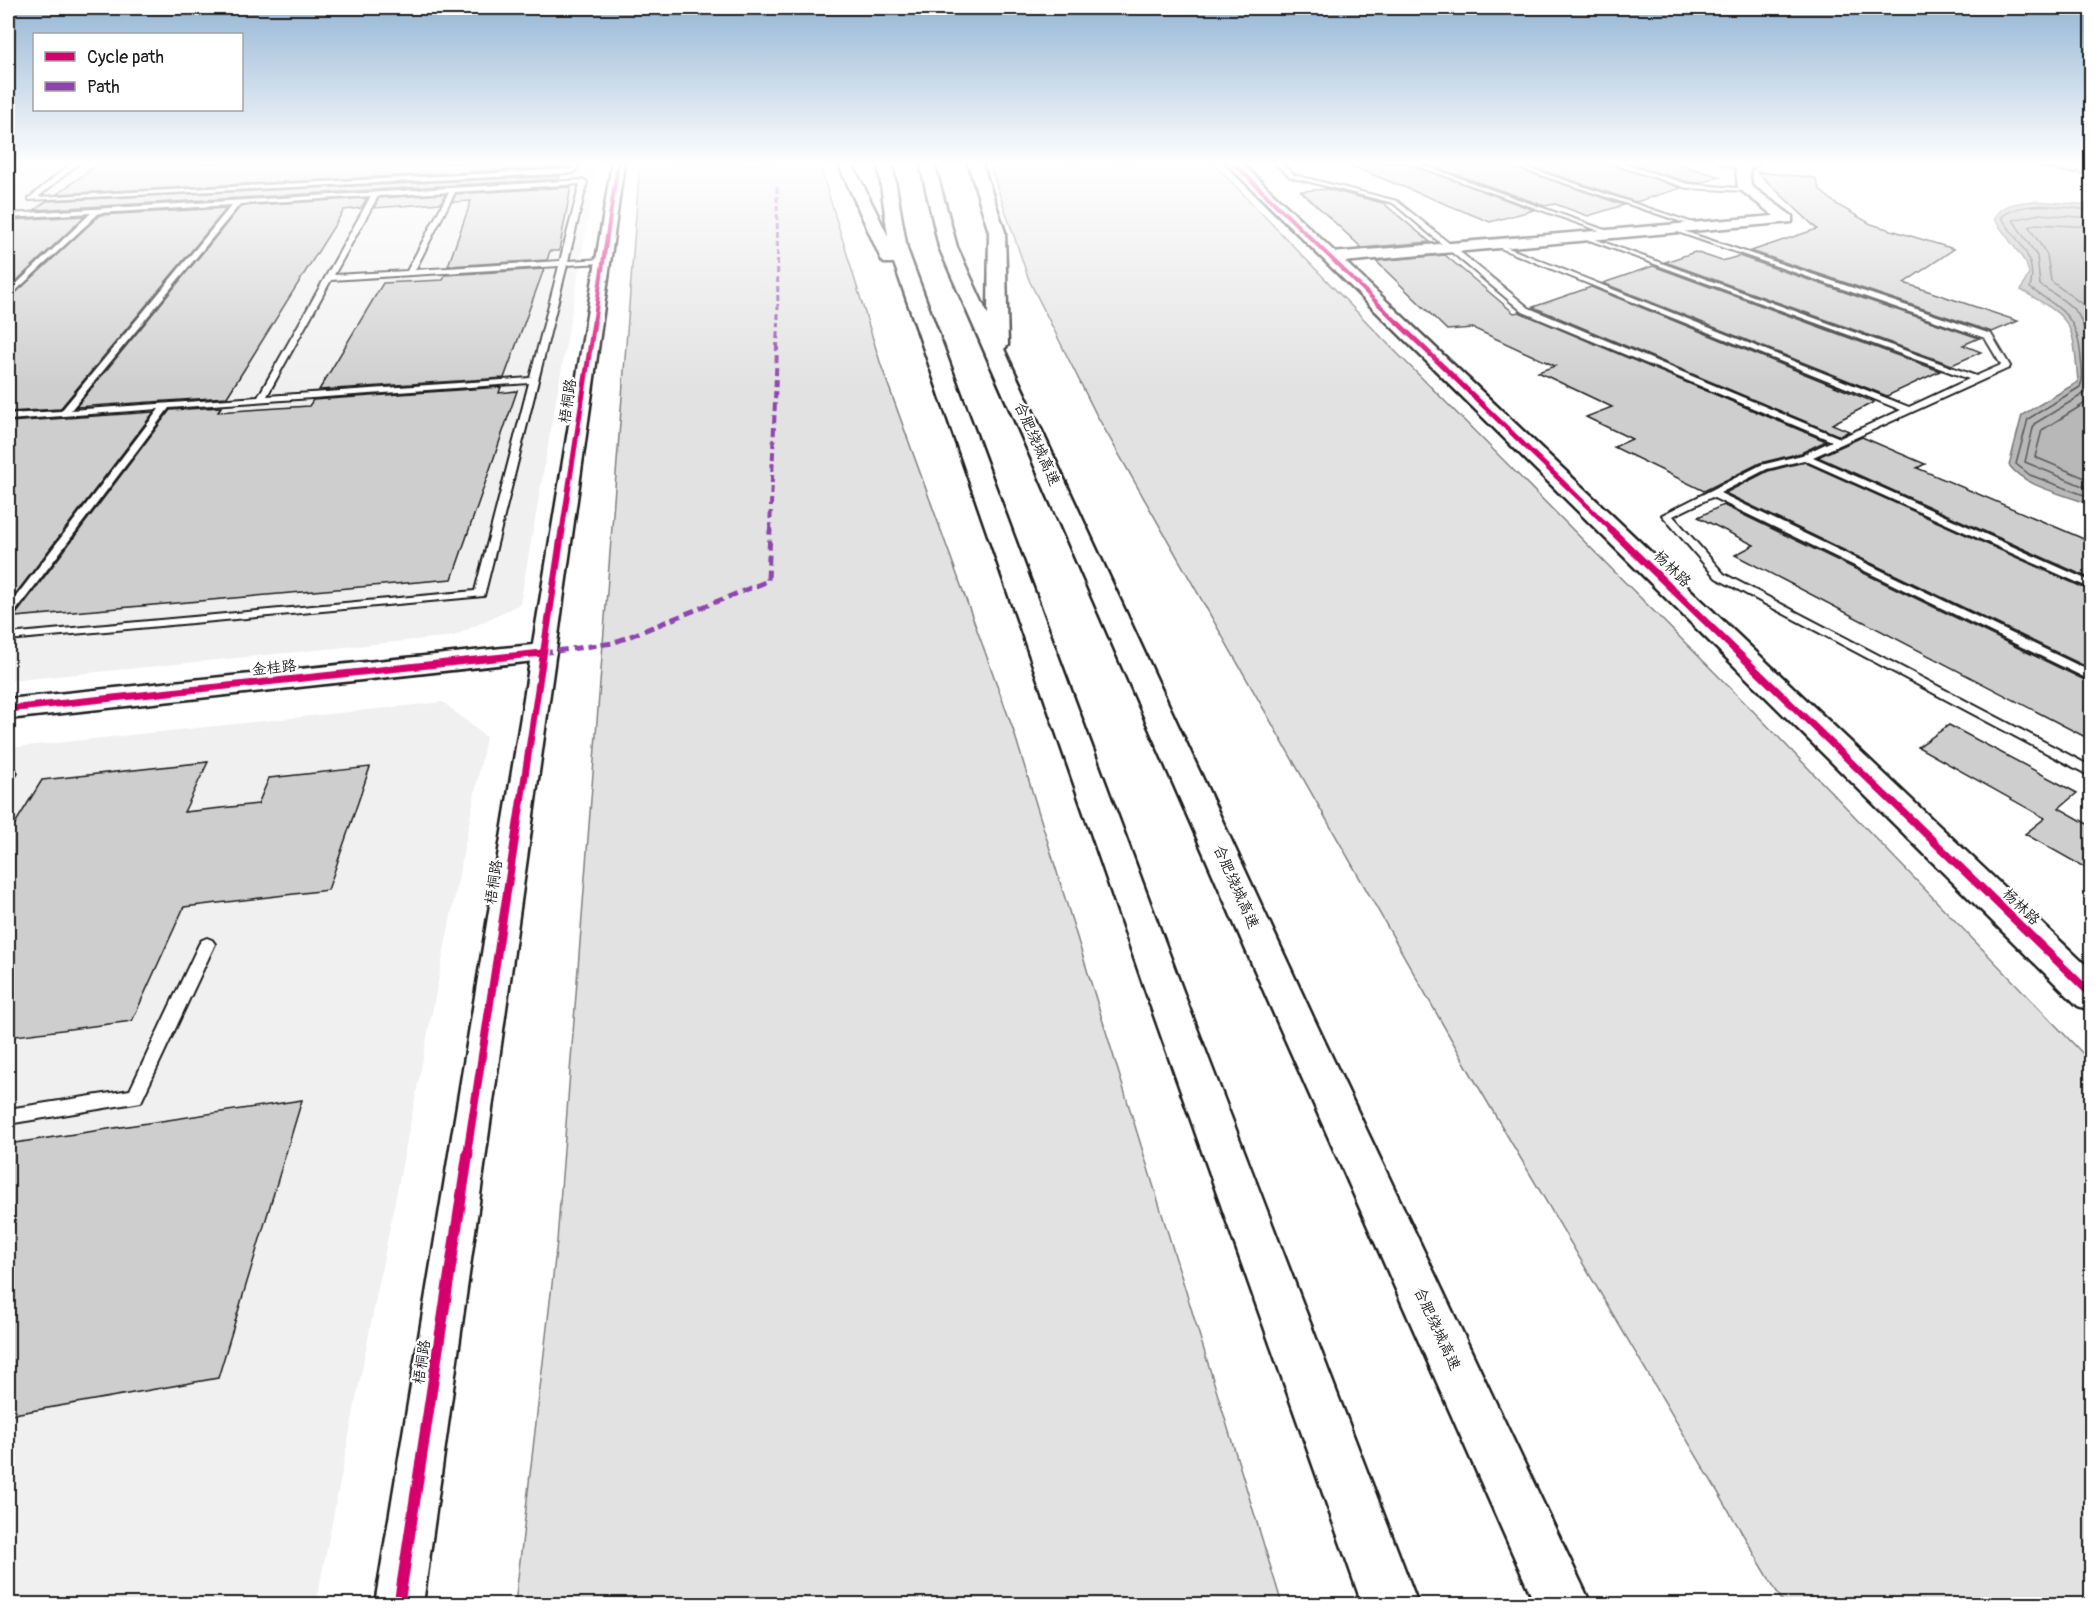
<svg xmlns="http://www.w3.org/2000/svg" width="2099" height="1612" font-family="Pangolin,'LXGW WenKai TC',sans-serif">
<rect width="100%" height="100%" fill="#fff"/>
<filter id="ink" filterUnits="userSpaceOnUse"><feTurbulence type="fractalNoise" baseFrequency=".0167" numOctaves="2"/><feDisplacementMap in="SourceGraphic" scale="12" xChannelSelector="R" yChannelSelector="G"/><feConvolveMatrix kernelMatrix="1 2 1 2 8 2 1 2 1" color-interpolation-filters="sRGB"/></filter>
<g filter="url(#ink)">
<g fill="#f0f0f0">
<path d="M8,163H598L520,604L454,636L8,681Z"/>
<path d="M443,702L486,737L316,1604H8V748Z"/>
</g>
<g fill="#e2e2e2" stroke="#7f7f7f" stroke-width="1.5">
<path d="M640,163H819L881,365L1013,729L1282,1604H515L557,1241Z"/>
<path d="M989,163H1213L1389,345L1762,720L2091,1062V1604H1784L1475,1081L1096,414L1029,280Z"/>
</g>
<path fill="#b8b8b8" stroke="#7a7a7a" stroke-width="1.5" d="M2034,201L2091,205V505C2066,494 2026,488 2009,465L2022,415L2078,382C2073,322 2074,320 2021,290L2029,273L2026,263L1994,219C2000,203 2020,203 2034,201Z"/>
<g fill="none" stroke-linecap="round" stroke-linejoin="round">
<g stroke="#5a5a5a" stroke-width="1.5">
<path d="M2092,210C2064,208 2025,198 2001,217C2017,241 2038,258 2030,288C2063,310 2078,317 2081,359C2082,369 2084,378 2080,387L2028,419L2016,464L2030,475L2092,498"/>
<path d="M2092,218L2039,214L2013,220L2037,256L2040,285C2052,293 2068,301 2077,313C2087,327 2097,380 2085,393L2034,424L2025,462L2092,490"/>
<path d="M2092,227L2036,224L2029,227L2047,255L2051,281L2082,304L2092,319"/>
<path d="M2092,399L2042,430L2035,457L2092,481"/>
</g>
</g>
<g fill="#cecece" stroke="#1c1c1c" stroke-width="1.5">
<path d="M100,163H566L564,167L57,194Z"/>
<path d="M1344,163H1407L1534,210L1490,222Z"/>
<path d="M1423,163H1502L1624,205L1588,216L1555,204L1545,206Z"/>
<path d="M1520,163H1608L1681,188L1636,202Z"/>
<path d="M1626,163H1676L1720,177L1700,183L1688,182Z"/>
<path d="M1757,172L1815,178L1820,190L1836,204L1871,224L1954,249L1904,283L2018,321L1992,332L1751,251L1817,229Z"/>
<path d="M560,176L559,179L34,210L47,201Z"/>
<path d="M571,187L559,251H550L547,260L448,266L471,201L452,202L456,194Z"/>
<path d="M1327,189L1383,203L1430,242L1362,248L1301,191Z"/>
<path d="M445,194L441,203L374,208L379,198Z"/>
<path d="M367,198L361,208L344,210L227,397L76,407L241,206Z"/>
<path d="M227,208L60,409L8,412V300L100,215Z"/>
<path d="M85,216L8,289V220Z"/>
<path d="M1695,252L1722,261L1739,256L1979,338L1963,345L1981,352L1952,365L1665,262Z"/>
<path d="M1445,255L1514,313L1519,312L1826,441L1801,453L1760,463L1704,491L1614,447L1632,439L1586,417L1612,407L1538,372L1555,366L1473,328L1447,330L1376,261Z"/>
<path d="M1653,266L1940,371L1887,396L1603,283Z"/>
<path d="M544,269L504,378L319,390L383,283L443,280L445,275Z"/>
<path d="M1591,287L1874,402L1832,424L1849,431L1840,436L1533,307Z"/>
<path d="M501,387L499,393L517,391L452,579L14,617L170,410L221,407L218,412L309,406L313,400Z"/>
<path d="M154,412L8,604V422Z"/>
<path d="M1862,437L1925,464L1917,468L2091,542V579L1818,457Z"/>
<path d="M1804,462L2091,591V669L1725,493L1768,471Z"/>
<path d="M1723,505L2091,683V740L1735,555L1754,545L1698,517Z"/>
<path d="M1949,725L2077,793L2059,808L2091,826V871L2025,834L2045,818L1918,747Z"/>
<path d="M208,762L184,812L258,804L269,778L370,767L328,890L184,907L132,1021L8,1037V835L42,780Z"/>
<path d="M302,1100L218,1378L8,1415V1144Z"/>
</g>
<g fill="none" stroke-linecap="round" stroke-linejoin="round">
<defs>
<g id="service">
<path d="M72,163H79L38,197L572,169L574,163H580L574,173L29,200V198Z"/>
<path d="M1275,163H1281L1294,175L1397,201L1529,308L1840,438L1901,410L1490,244L1496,243L1909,407L1969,379L1581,237L1586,236L1976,376L2001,365L1985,338L1669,229L1674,228L1991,334L2010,366L2009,368L1813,457L2092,582V589L1804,460L1767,469L1720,493L2092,672V681L1712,497L1673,516L1724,574L2092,767V777L1716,578L1662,515L1761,465L1802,455L1832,441L1523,312L1393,203L1290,177Z"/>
<path d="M1409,163H1417L1616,234L1611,235Z"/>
<path d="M1504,163H1513L1705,227L1700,228Z"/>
<path d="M1610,163H1619L1688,184L1749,189L1746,191L1687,188Z"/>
<path d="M1720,163H1729L1745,168L1742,170Z"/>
<path d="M2074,166L2092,173V177L2072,169Z"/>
<path d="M584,180L587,182L568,261L603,259L607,261L603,263L567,265L484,596L8,640V634L475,591L529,383L169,408L12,616L8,617V607L159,409L8,420V414L61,411L232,205L99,213L8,298V292L91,213L8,218V214ZM580,184L560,261L415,270L455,192ZM449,192L407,271L334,275L378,196ZM371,196L258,397L71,410L240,204ZM559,266L530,378L267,396L331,280Z"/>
<path d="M8,768L15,770L17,773L13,779L8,781Z"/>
<path d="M207,938L212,940L215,944L141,1102L8,1124V1109L130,1090L199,944L202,940Z"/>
</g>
<g id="minor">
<path d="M612,163H624L423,1604H375Z"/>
<path d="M1743,163H1759L1749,170L1751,186L1792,216V222L1331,263L1323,258L1331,253L1774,216L1738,188L1736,168Z"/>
<path d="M2042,163H2092V164L2074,172L2043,166Z"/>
</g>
<g id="tertiary">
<path d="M1226,163H1241L2092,971V1011L2078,1006Z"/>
<path d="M542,644L552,647L556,653L552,659L8,719V699Z"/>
</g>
<g id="motorway">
<path d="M838,163H852L888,236L878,163H892L907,249L1190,1010L1418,1604H1362L1152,1010L894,263H884L881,259Z"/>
<path d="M920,163H934L957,247L988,315L989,232L968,163H982L1005,232L1008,345L1004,349L1314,1019L1591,1604H1535L1276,1019L939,247Z"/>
</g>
</defs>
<use href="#service" stroke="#1c1c1c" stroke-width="4"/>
<use href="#minor" stroke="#1c1c1c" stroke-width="5"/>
<use href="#tertiary" stroke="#1c1c1c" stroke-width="5"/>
<use href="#motorway" stroke="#1c1c1c" stroke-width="5"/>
<use href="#service" fill="#fff" fill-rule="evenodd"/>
<use href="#minor" fill="#fff" fill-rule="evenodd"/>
<use href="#tertiary" fill="#fff" fill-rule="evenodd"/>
<use href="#motorway" fill="#fff" fill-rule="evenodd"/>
<path stroke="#8e44ad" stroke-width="3" stroke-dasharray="6 3" stroke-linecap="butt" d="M777,187L778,323"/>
<path stroke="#8e44ad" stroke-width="4" stroke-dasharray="8 4" stroke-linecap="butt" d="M770,531L778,322"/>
<path stroke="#8e44ad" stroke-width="5" stroke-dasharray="10 5" stroke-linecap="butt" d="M542,653L613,643L768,581L770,530"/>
<defs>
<g id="cycleway-far4">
<path d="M1233,163L1398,323"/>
<path d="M594,323L618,163"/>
</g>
<g id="cycleway-far3">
<path d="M1397,322L1613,531"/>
<path d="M562,531L594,322"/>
</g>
<g id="cycleway-far2">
<path d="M1611,530L1892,802"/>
<path d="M8,709L542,653"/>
<path d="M521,802L562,530"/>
</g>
<g id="cycleway-far1">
<path d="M1891,800L2092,995"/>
<path d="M467,1154L521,800"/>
</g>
<path id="cycleway" d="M399,1604L468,1153"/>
</defs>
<use href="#cycleway-far4" stroke="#fff" stroke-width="6"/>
<use href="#cycleway-far3" stroke="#fff" stroke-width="8"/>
<use href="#cycleway-far2" stroke="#fff" stroke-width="10"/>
<use href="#cycleway-far1" stroke="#fff" stroke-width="12"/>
<use href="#cycleway" stroke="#fff" stroke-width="15"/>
<use href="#cycleway-far4" stroke="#d6006c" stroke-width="4"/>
<use href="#cycleway-far3" stroke="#d6006c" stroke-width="5"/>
<use href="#cycleway-far2" stroke="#d6006c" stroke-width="7"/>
<use href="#cycleway-far1" stroke="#d6006c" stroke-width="8"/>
<use href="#cycleway" stroke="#d6006c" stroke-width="11"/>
</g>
</g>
<linearGradient id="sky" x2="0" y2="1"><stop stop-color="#95b6d5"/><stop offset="0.42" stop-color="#fff"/><stop offset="1" stop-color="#fff" stop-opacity="0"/></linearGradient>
<rect width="2099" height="388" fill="url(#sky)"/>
<g text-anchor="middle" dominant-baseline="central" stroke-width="4.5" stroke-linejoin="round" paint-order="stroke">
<g font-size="15" fill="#1c1c1c" stroke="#fff">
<text transform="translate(568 401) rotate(-81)">梧桐路</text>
<text transform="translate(1037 444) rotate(66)">合肥绕城高速</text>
<text transform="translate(1672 569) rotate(44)">杨林路</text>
<text transform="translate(274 668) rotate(-6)">金桂路</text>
<text transform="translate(494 882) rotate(-81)">梧桐路</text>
<text transform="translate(1236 887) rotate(66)">合肥绕城高速</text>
<text transform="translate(2021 907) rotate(44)">杨林路</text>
<text transform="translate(1437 1329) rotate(65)">合肥绕城高速</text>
<text transform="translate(422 1362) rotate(-81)">梧桐路</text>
</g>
</g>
<rect width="2099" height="1612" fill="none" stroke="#fff" stroke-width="30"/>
<rect x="15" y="15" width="2069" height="1582" fill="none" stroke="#1c1c1c" stroke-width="2" filter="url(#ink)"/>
<rect x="33" y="33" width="210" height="78" fill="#ffffff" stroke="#a4a4a4" stroke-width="1.5"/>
<rect x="45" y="52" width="30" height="9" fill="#d6006c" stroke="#a4a4a4" stroke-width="1.5"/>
<text x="87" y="63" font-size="18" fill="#1c1c1c">Cycle path</text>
<rect x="45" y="82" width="30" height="9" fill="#8e44ad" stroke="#a4a4a4" stroke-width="1.5"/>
<text x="87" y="93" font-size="18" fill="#1c1c1c">Path</text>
</svg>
